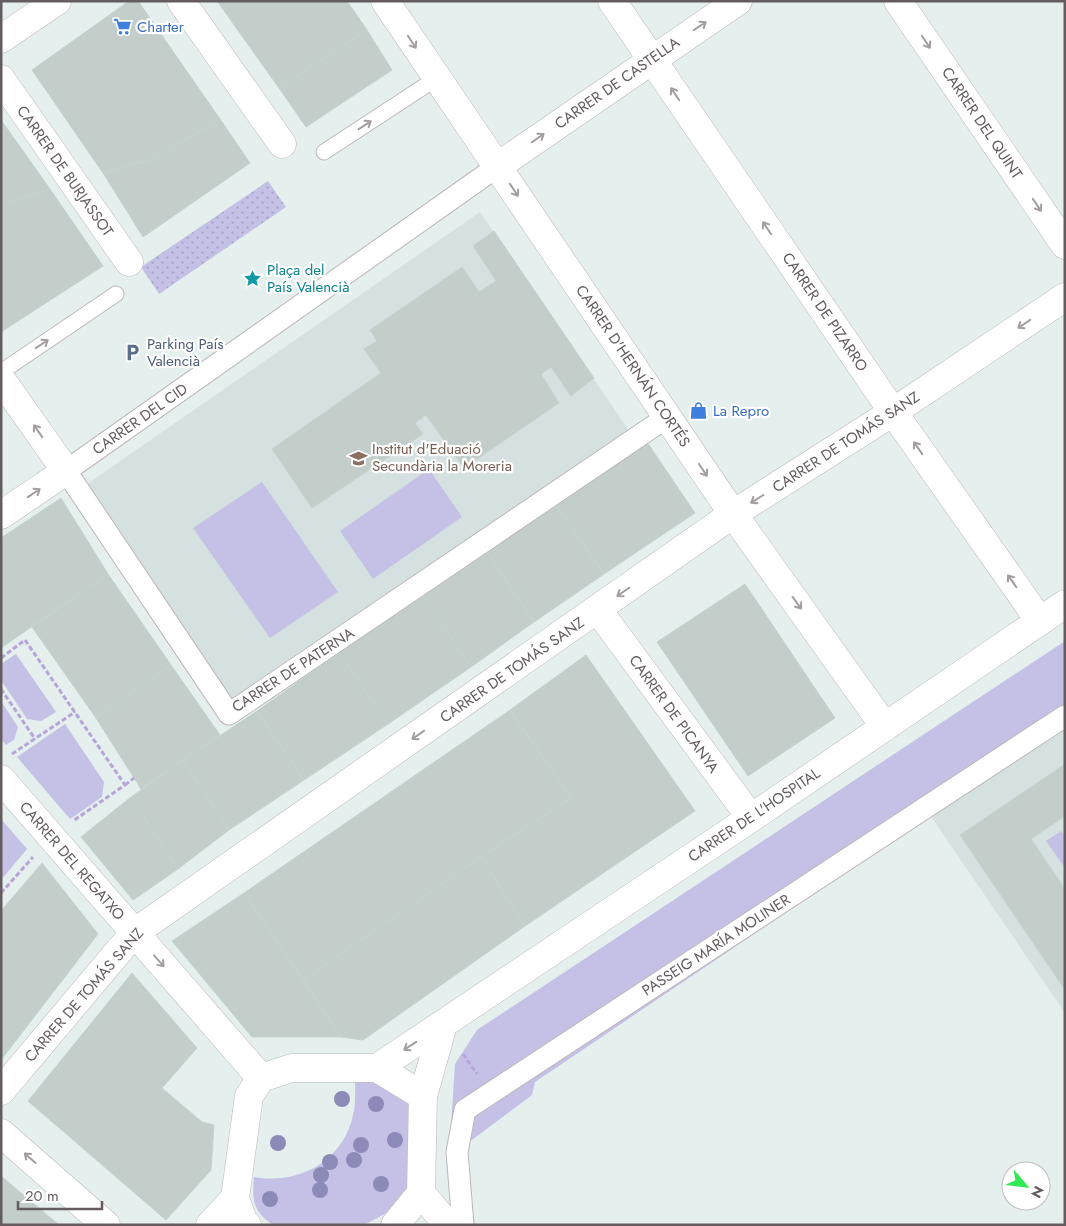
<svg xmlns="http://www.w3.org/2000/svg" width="1066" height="1226" font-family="Jost,sans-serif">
<defs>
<pattern id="park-dots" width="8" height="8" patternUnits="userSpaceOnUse" patternTransform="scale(1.25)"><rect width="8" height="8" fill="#c5c1e6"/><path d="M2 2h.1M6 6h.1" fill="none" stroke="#a4a0be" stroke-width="1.8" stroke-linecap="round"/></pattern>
</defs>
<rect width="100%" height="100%" fill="#e4efee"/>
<g fill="#d5e1e0">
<path d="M480,212L630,432L231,699L87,484Z"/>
<path d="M1065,724V1013L930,815Z"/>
</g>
<g fill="#c5c1e6">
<path d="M429,469L462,517L373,579L340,531Z"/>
<path d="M262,482L338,592L270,638L193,528Z"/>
<path d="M1065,641V724L535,1082L532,1095L449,1157L455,1064L477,1030Z"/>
<path d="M16,654L56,712L41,721L27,719L1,680V664Z"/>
<path d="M1,701L18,727L14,740L6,745L1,739Z"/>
<path d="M65,724L104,782L102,797L70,819L17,757Z"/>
<path d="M1,819L27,849L1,880Z"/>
<path d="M1061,831L1065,836V868L1046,841Z"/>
<path d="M355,1081H381L408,1102L413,1114L409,1185L405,1194L392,1210L364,1225H273C253,1211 252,1201 254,1177C298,1185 343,1162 353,1115C356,1104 355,1092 355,1081Z"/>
</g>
<path fill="url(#park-dots)" d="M268,181L286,207L159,294L141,267Z"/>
<g fill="#c3cdca" stroke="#c3d4d0">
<path d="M129,1H138L220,119L153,159L103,173L32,70Z"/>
<path d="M217,1H347L367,30L279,88Z"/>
<path d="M367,30L392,70L306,127L279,88Z"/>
<path d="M220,119L250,163L143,237L103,173L153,159Z"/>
<path d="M1,120L50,189L1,206Z"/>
<path d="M50,189L103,266L1,332V206Z"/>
<path d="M494,231L594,378L571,396L551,367L541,374L559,403L464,468L426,415L415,423L423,434L312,508L272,449L381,373L364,349L377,341L370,330L462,267L479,292L496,281L473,246Z"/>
<path d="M647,442L695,513L604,574L556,506Z"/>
<path d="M61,498L108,574L1,648V538Z"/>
<path d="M556,506L604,574L534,622L487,552Z"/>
<path d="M487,552L534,622L471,667L423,596Z"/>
<path d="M108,574L171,665L96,718L32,627Z"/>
<path d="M745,584L835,718L748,776L657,642Z"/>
<path d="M423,596L471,667L388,724L339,653Z"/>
<path d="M339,653L388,724L304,780L257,711Z"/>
<path d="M586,655L695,811L525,926L481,857L571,798L510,710Z"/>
<path d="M171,665L220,735L141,789L96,718Z"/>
<path d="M510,710L571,798L481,857L303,980L244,893Z"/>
<path d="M257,711L304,780L229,830L183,760Z"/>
<path d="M183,760L229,830L178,869L131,797Z"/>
<path d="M1065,764V816L1031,839L1065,889V990L960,835Z"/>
<path d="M131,797L178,869L133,900L81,837Z"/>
<path d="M481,857L525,926L363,1040L341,1037L303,980Z"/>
<path d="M42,863L98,934L1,1060V911Z"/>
<path d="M244,893L303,980L341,1037H252L172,941Z"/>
<path d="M132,973L197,1048L162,1088L202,1122L214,1125L211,1170L166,1220L28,1101Z"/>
<path d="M1,1176L59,1225H1Z"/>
</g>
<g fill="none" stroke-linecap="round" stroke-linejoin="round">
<defs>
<g id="service">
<path d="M324,152L437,78"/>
<path d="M1,372L116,294"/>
</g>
<g id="pedestrian">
<path d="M498,166L66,471L229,714L667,417"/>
<path d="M463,1225L457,1152L465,1110L1065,716"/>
</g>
<g id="minor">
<path d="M181,1L282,144"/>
<path d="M385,1L733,514L885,727"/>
<path d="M612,1L893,412L1040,621"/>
<path d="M898,1L1065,245"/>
<path d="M1,79L129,262"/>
<path d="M498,166L738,1"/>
<path d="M1,379L66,471L1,515"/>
<path d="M598,610L751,818"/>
<path d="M1,779L261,1078"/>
<path d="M377,1068L751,818L1065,604"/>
<path d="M1,1091L134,933L733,514L893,412L1065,297"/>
<path d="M423,1096L443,1025"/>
<path d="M1,1133L106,1225"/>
<path d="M421,1193L448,1225"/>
<path d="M210,1225L235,1198"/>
<path d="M247,1225L243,1221L235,1198L249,1096L261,1078L292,1068H377L423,1096L421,1193L395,1225"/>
</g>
<path id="tertiary" d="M1,39L57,1"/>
</defs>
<use href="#service" stroke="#beb7b9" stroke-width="17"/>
<use href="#pedestrian" stroke="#beb7b9" stroke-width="23"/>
<use href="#minor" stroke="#beb7b9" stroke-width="29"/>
<use href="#tertiary" stroke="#beb7b9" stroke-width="29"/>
<g stroke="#b8a4d8" stroke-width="3" stroke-dasharray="5 2.5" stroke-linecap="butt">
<path d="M1,658L25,640L125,785L73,821"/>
<path d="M1,689L35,739"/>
<path d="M12,754L75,712"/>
<path d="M125,785L134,778"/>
<path d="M1,893L33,857"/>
<path d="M463,1054L477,1074"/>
</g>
<use href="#service" stroke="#fff" stroke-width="15"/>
<use href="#pedestrian" stroke="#fff" stroke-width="21"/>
<use href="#minor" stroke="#fff" stroke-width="28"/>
<use href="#tertiary" stroke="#fff" stroke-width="28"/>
</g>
<g fill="#8c8ab7">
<circle cx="342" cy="1099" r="8"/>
<circle cx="376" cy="1104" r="8"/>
<circle cx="395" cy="1140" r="8"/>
<circle cx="278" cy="1143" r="8"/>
<circle cx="361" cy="1145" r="8"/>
<circle cx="354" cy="1160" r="8"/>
<circle cx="330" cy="1162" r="8"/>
<circle cx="321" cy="1175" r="8"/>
<circle cx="381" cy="1184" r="8"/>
<circle cx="320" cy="1190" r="8"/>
<circle cx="270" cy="1199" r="8"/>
</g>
<defs><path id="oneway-shaft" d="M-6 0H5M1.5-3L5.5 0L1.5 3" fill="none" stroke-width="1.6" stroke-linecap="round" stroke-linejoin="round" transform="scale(1.25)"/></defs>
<g stroke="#a39d9f">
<use href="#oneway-shaft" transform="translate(700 26) rotate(-34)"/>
<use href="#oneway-shaft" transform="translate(412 42) rotate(57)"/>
<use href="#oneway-shaft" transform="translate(926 42) rotate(56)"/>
<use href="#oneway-shaft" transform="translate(675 94) rotate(-124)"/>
<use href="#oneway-shaft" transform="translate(365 125) rotate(-33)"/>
<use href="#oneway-shaft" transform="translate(538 138) rotate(-35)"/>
<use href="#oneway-shaft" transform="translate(514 190) rotate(56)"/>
<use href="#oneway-shaft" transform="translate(1037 205) rotate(56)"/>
<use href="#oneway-shaft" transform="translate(767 228) rotate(-124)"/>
<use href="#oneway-shaft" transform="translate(1024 324) rotate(146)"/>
<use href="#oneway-shaft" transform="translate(42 344) rotate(-34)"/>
<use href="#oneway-shaft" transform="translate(38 431) rotate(-125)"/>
<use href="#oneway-shaft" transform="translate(918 448) rotate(-125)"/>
<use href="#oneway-shaft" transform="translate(703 470) rotate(56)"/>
<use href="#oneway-shaft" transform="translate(34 493) rotate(-34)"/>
<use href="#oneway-shaft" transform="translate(757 499) rotate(148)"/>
<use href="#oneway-shaft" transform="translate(1012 581) rotate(-125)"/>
<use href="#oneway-shaft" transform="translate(623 592) rotate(145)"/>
<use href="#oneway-shaft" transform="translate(797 603) rotate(54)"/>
<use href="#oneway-shaft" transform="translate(418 735) rotate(145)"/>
<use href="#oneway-shaft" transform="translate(159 961) rotate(49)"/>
<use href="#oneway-shaft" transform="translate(410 1046) rotate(147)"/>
<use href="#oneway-shaft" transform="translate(30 1158) rotate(-139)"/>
</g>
<defs>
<symbol id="supermarket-bare" viewBox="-9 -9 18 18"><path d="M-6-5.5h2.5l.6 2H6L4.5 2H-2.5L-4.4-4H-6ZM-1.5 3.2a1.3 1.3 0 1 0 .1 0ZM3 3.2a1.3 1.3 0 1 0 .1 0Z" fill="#3f7fe0" stroke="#fff" stroke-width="2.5" paint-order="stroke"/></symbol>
<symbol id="sight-bare" viewBox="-9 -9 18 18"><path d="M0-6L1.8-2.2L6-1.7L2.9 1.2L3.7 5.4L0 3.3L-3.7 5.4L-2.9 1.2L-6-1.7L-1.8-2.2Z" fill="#0f9aa8" stroke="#fff" stroke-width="2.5" paint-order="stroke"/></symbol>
<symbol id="parking-bare" viewBox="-9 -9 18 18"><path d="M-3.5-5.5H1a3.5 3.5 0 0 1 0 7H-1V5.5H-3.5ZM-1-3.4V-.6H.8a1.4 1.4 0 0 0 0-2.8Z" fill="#5c6f8a" stroke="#fff" stroke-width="2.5" paint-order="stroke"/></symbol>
<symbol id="shop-bare" viewBox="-9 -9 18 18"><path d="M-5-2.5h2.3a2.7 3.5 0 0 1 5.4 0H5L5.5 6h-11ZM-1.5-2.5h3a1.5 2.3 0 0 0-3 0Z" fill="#3f7fe0" stroke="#fff" stroke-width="2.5" paint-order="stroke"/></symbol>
<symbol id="school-bare" viewBox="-9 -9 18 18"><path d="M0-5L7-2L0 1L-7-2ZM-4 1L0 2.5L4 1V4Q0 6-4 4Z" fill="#8d6e63" stroke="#fff" stroke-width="2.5" paint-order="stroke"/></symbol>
</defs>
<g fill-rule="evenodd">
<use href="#supermarket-bare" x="110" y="14" width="25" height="25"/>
<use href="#sight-bare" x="240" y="266" width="25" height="25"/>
<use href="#parking-bare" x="120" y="340" width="25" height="25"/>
<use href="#shop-bare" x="686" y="398" width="25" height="25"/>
<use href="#school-bare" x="346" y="446" width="25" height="25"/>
</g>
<g text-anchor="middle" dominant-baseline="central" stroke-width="4.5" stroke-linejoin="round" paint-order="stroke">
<g font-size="15" fill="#366cbe" stroke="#fff" text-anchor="start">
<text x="137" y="27">Charter</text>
<text x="713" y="411">La Repro</text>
</g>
<g font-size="15" fill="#655c5f" stroke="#fff">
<text transform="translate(617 83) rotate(-35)">CARRER DE CASTELLA</text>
<text transform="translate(982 123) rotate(56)">CARRER DEL QUINT</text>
<text transform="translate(65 171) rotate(55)">CARRER DE BURJASSOT</text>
<text transform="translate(825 312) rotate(56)">CARRER DE PIZARRO</text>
<text transform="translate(633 366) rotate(56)">CARRER D'HERNÁN CORTÉS</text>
<text transform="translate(140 419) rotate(-35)">CARRER DEL CID</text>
<text transform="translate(846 442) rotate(-33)">CARRER DE TOMÁS SANZ</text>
<text transform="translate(293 670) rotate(-33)">CARRER DE PATERNA</text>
<text transform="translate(512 670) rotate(-35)">CARRER DE TOMÁS SANZ</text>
<text transform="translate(674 714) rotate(54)">CARRER DE PICANYA</text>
<text transform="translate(754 815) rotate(-34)">CARRER DE L'HOSPITAL</text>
<text transform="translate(72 861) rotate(49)">CARRER DEL REGATXO</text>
<text transform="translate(716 945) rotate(-33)">PASSEIG MARÍA MOLINER</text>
<text transform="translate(84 995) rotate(-49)">CARRER DE TOMÁS SANZ</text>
</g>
<g font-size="15" fill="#0d838f" stroke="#fff" text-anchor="start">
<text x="267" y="270">Plaça del<tspan x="267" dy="17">País Valencià</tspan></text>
</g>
<g font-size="15" fill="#4e5e75" stroke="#fff" text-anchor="start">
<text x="147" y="344">Parking País<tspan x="147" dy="17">Valencià</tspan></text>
</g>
<g font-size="15" fill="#785e54" stroke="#fff" text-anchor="start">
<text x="372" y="449">Institut d'Eduació<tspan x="372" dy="17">Secundària la Moreria</tspan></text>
</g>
</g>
<rect width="1066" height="1226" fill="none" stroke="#655c5f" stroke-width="5"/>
<g transform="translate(1026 1186) rotate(118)"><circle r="24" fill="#ffffff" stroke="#c1bebf"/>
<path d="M0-4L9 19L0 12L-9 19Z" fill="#30e955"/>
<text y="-8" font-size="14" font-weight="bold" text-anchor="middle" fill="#655c5f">N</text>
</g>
<path d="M18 1201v8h84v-8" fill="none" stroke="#655c5f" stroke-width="2.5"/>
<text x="25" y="1201" font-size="15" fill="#655c5f" stroke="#ffffff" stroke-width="4" paint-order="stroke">20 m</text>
</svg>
